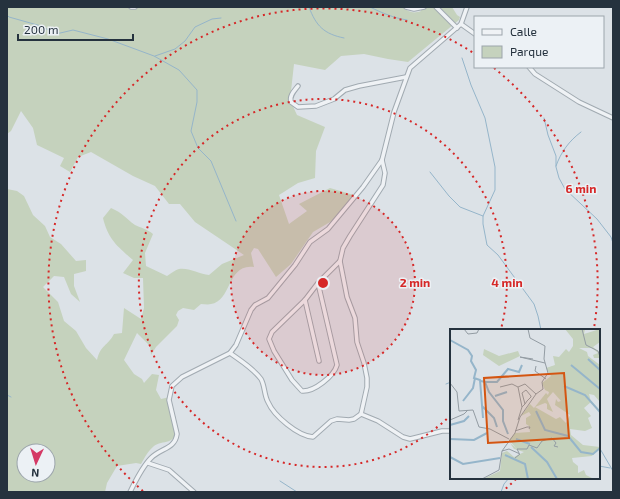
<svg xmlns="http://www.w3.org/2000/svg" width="620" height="499" font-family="'Exo 2',sans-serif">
<rect width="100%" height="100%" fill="#dce2e7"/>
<path fill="#c5d2bd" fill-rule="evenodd" d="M7,7H402C409,12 413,14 421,11V7H452L457,15L460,17L459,20L408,62L388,59L364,54L341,56L325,70L294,64L290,100L297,115L325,127L316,151L315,178L298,183L279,195L289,224L307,211L299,204L330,188L354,195L337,218L313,232L291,264L276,277L258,249L254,248L251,253L254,267C227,263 232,301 211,304C208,305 204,304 201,304L194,310L183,308L178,311L176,315L179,320L177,326L156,347L151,355L150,346L137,333L124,360L134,374L142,379L144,383L152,374L159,375L156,390L161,399L170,397C172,407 177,418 177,428C177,445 162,440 154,446C148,451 145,457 141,464L136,463L117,466L107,483L105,492H7V189L17,191L24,196L33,215L45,226L50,237L61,244L76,261L86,260V271L74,274V286L80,302L71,294L64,277L54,276L43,287L58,302L64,321L76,331L86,348L97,360C101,344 107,347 114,334L122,333L124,308L141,319L144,308L143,278H134L123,273L133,260C117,246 108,239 103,218L111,208C123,213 125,218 135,225C141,228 147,229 153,234L145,253L146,266L167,276C170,274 175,270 179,269C187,267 200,274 209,275L222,264L244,255L195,222L180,204H169L155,186L133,176L91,152L78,157L70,172L60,166L64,158L37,145L33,128L21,111L11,131L7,134ZM24,451H48V475H24Z"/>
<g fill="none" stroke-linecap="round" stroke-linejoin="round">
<g stroke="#95b5ca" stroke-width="1">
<path d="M309,7C316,26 324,34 344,38"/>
<path d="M370,7C382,13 394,18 407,20"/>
<path d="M7,15L9,17L41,26L56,34L73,30L108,39L154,56L179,70L197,90V102L191,131L198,148L211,161L236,221"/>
<path d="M155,56L175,49L185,41L195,27L212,19L221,18"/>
<path d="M462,58L471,85L485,118L495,167V190L483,216V224L487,245L498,255L534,304L538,316L541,330"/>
<path d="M544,118L548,135L556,156V167L559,178L565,189L597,219L611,237L613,243"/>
<path d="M556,166C561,152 569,141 581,132"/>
<path d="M430,172L449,196L460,207L483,216"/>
<path d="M446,384L451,382"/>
<path d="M7,395L11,397"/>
<path d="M599,447L613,471"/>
<path d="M599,466L610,468"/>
<path d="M280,481L297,492"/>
<path d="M501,492L504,484L509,478"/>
</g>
<defs>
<g id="street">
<path d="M131,7H135"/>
<path d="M406,7L414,9L424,7"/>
<path d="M436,7L457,28"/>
<path d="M461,24L475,34"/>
<path d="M529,67L535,74L579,102L613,118"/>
<path d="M298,86C294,91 289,96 291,102L298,107L316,106L334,99L345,90L359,86L406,77"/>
<path d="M318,283L337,365C334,376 314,392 302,391L292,380L274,351L269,339L272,332L305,300L318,283L340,261"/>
<path d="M305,300L319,361"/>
<path d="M230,353C241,361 253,368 261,379C265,386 264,395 268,402C274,416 298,436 313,437L331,421L337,419L349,420L354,419L361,414L378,421L403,437L410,439L442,431H451"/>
<path d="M361,414L367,387V378L364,363L357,342L355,318L347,297L340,261L343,248L350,236L383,185L385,173L382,160"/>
<path d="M148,463L169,470L194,492"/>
<path d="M130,492C136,480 142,467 151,458C161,448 175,449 177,434L169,400L172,386L182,377L230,353L236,345L251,310L255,305L268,298L295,265L310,242L328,229L363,187L382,160L394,112L410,68L461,24L467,7"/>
</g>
</defs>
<use href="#street" stroke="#a1aab1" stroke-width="5.5"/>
<use href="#street" stroke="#eff2f5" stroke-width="3.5"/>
</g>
<circle cx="323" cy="283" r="92" fill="#d62828" fill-opacity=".12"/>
<g fill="none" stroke="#d62828" stroke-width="2" stroke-dasharray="2 4">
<circle cx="323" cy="283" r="92"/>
<path d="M451 415A184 184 0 1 1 501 329"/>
<path d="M516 479A275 275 0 0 1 503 491M143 491A275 275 0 0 1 475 54M494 68A275 275 0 0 1 594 328"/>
</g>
<g transform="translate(450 329)">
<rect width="150" height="150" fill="#dce2e7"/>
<path d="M115,0H135L134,5L150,0V13L143,18L150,24V29H144L143,26L148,24L142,19H129L137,23L138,27L150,36V73L144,66L139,65L141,73L134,79L141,87L138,89L142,99L135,102L120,100L121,106L133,116L150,118L142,127L122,129L123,133L128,137V144L134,141L136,146L142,149L33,150L50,142L52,124L57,122L64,128L74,123L64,120L60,114L66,119L59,111L65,104L80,103L79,97L76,95V89L81,86L79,83L71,87L80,75L84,79L96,64L98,66L99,63L95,61L92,54L101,47L96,39L105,36L103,27L109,28L116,20L119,23L123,17V10ZM103,63L111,72L108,73L106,70L105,76L120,86L116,94L110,88L106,90L85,78L95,74L97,75V80L103,83L97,70ZM34,20L49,27L68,22L70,27L49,37L33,26Z" fill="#c5d2bd" fill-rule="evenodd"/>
<path fill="none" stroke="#95b5ca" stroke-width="2" d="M0,11L18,21L22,27L21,32L26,41L24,49L30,51L33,89M138,30L150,41M121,36L150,60M31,52L35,53L39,63L53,81V92L58,105M35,53H47L58,40L69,43L72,36M114,57L135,66L150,83M45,67L57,63M13,72L23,59L25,49M32,77L44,89L47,98M86,82L95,101L118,107L131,123L143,125L150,119M0,96L14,92L19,87M0,110L24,111L37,104M66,110L80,115M81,118L97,133L107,150M55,126L75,135L78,150M0,128L13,135L50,129"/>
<path fill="none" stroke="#939ca3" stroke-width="1" d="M14,0L18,5L27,4L29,0M132,0L136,16L148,22L150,28M70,28L95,34M70,28L83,30M86,37L85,42L96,50M0,54L7,63L9,82L23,81L29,98L40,100L59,110M50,58L62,55L68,58L75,55L86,65M72,78L75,75L77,72L81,68V67L76,61L72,64L75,75M0,91L14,85L18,81M68,91L72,78L68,58M65,102L77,98H80L79,100M52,122L59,120L70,125L65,129M69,124L67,120H77L79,116L87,119L92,112L102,109L106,114L104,117L108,118M32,150L49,141L52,122L65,104L70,88L86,65L93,60L92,53L98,44L94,30L95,17L80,9L78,0"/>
<path fill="#d45511" fill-opacity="0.15" stroke="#d45511" stroke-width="2" d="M114,44L119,109L38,114L34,49Z"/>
<rect width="150" height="150" fill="none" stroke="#25323e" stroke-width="2"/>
</g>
<circle cx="323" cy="283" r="6" fill="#d62828" stroke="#ecf1f5" stroke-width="2"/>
<g font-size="12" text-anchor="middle" font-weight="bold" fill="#d62828" stroke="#ecf1f5" stroke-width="3" stroke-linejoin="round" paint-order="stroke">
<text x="581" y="193">6 min</text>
<text x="415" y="287">2 min</text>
<text x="507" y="287">4 min</text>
</g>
<rect width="620" height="499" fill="none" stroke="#25323e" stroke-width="16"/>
<rect x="474" y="16" width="130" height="52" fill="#ecf1f5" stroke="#9ca5ac"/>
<rect x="482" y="29" width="20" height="6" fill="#eff2f5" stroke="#9ca5ac"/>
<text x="510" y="36" font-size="12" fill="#25323e">Calle</text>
<rect x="482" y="46" width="20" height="12" fill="#c5d2bd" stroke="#9ca5ac"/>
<text x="510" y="56" font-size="12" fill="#25323e">Parque</text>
<g transform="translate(36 463) rotate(184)"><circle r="19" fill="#ecf1f5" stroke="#9ca5ac"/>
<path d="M0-3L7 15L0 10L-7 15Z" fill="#d43965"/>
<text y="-6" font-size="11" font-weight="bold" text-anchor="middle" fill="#25323e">N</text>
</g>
<path d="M18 34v6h115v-6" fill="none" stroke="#25323e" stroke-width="2"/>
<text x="24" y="34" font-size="12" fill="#25323e" stroke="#ecf1f5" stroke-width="3" paint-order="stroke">200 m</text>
</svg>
